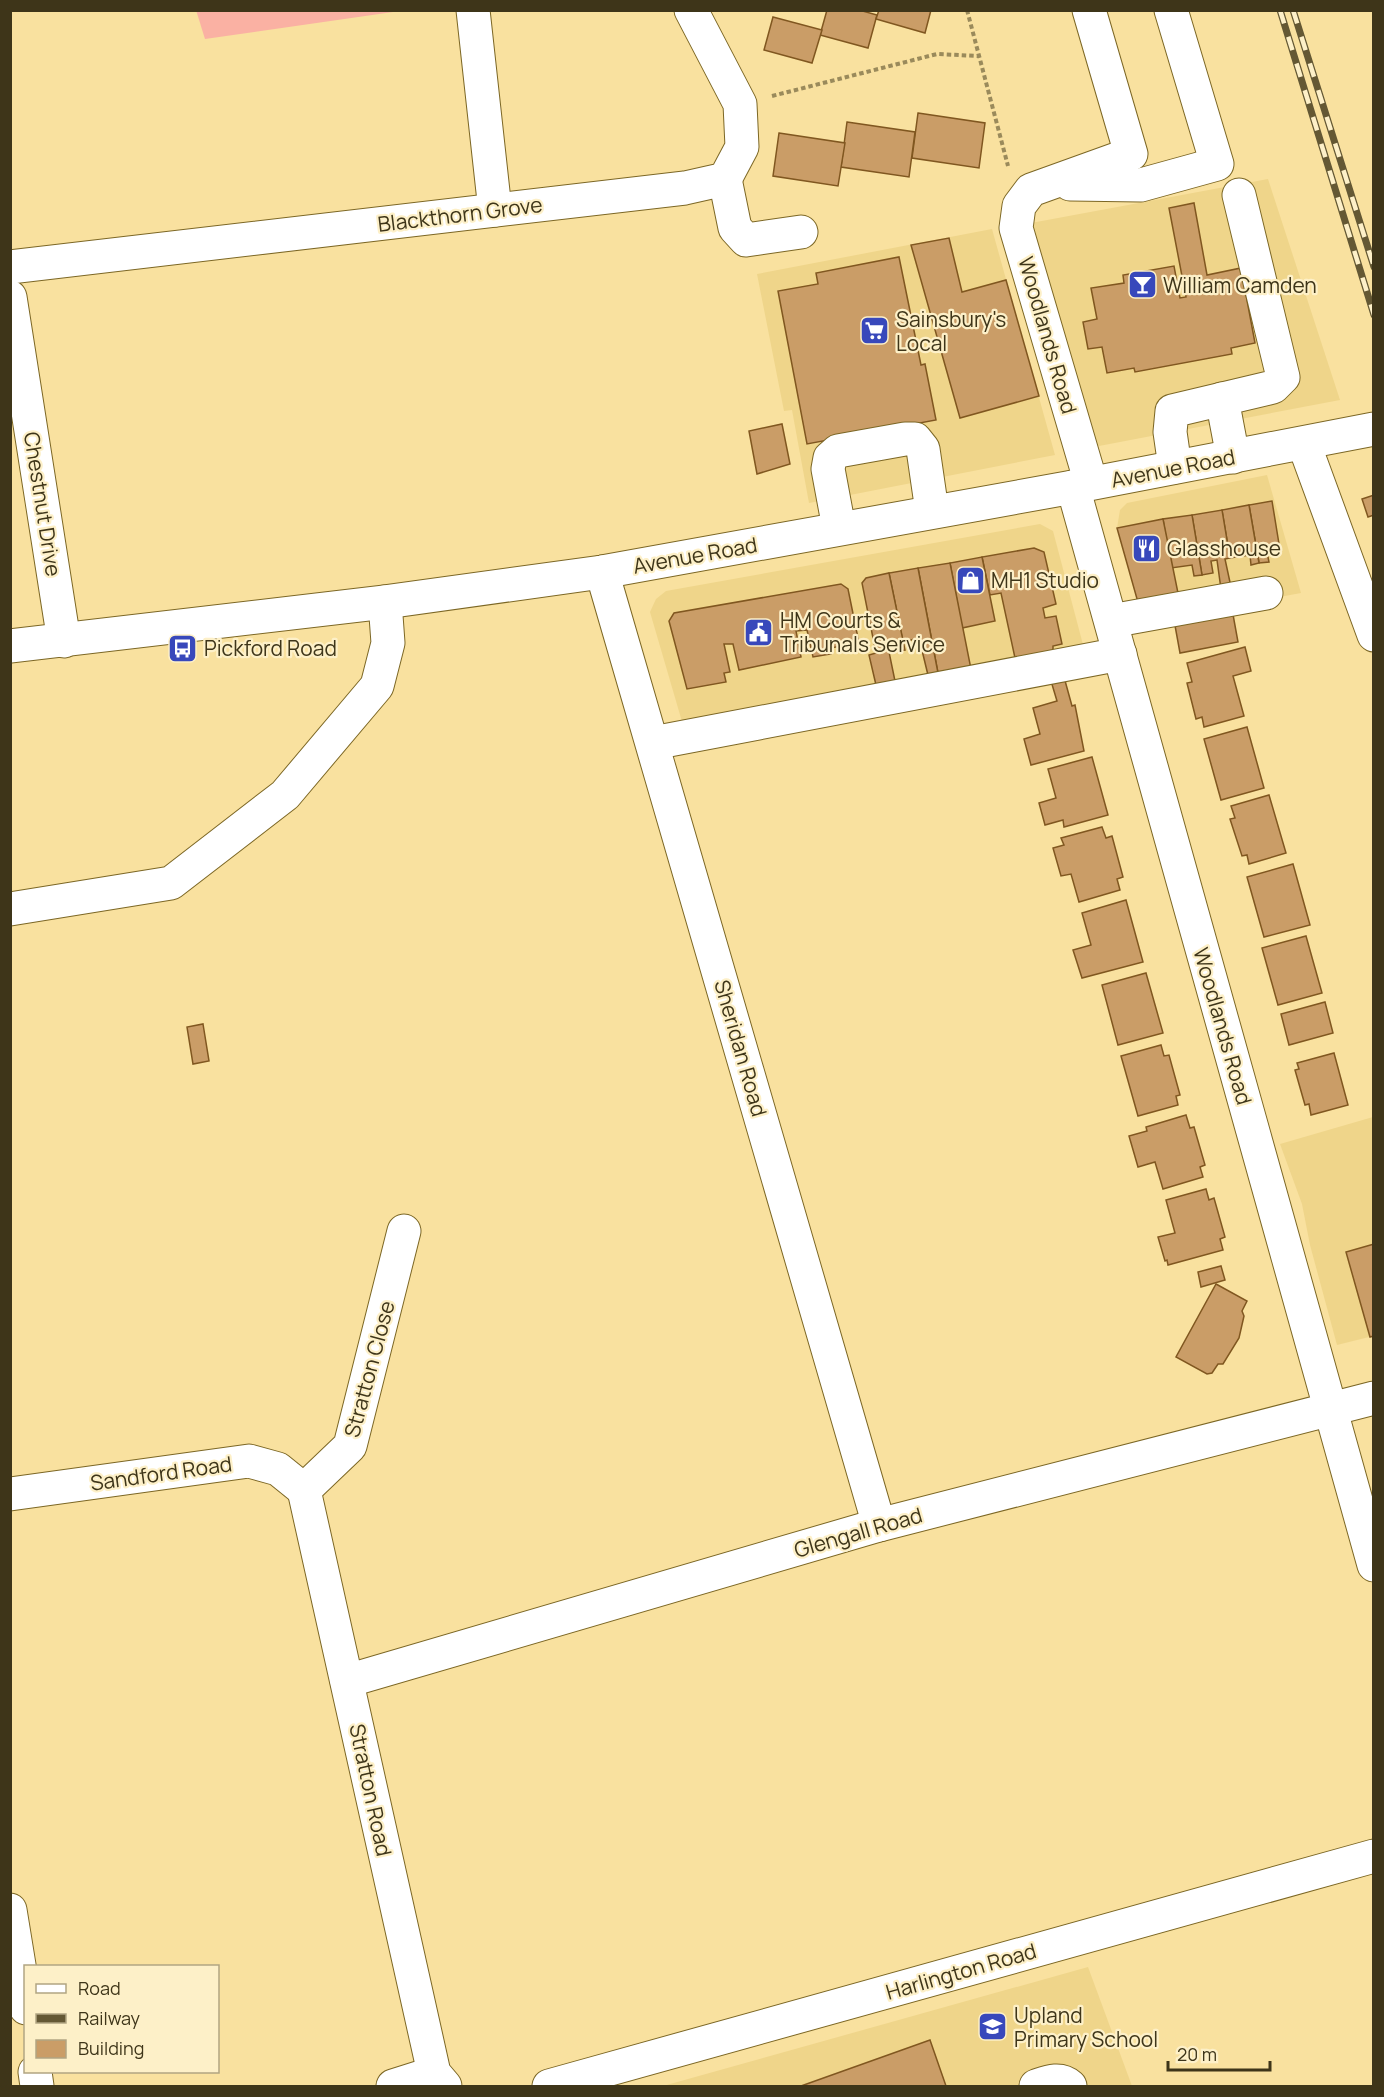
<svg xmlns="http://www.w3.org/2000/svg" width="1384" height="2097" font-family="Manrope,sans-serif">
<rect width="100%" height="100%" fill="#f9e19f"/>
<g fill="#efd58a">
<path d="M1268,179L1340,400L1099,446L1094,443L1031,223Z"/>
<path d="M992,229L1055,455L809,503L792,410L784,411L757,274Z"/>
<path d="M1267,475L1301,593L1143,622L1117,528L1120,510L1127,503Z"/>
<path d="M1040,524L1053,531L1091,675L690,749L650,612L656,599L666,591Z"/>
<path d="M1373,1117V1336L1337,1345L1310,1245L1302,1204L1280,1144Z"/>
<path d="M1088,1967L1132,2086H663Z"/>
</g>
<path fill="#fab1a3" d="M196,10H400V11L205,39Z"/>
<g fill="#ca9d67" stroke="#805720" stroke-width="1.5">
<path d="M827,10H859L877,15L868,48L820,35Z"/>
<path d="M879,10H931L925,33L876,19Z"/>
<path d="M773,17L822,30L812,63L764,50Z"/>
<path d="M918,113L985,123L979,168L912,158Z"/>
<path d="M847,122L915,132L909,177L841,167Z"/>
<path d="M779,133L845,143L838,186L773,176Z"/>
<path d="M1194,203L1207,275L1241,268L1255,343L1231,348L1232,354L1135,372L1134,368L1107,373L1102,347L1088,349L1083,322L1097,319L1091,288L1124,283L1123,275L1174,266L1180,298L1186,297L1169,208Z"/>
<path d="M949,238L962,292L1006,280L1039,396L960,418L911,245Z"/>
<path d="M899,257L921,365L925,364L936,420L807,444L778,291L818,284L816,273Z"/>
<path d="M782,424L790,464L757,474L749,431Z"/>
<path d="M1374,495V515L1368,517L1362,499Z"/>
<path d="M1272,501L1280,550L1267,552L1269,562L1259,563L1249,505Z"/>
<path d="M1249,505L1259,563L1251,565L1250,555L1230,558L1222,510Z"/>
<path d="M1222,510L1230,558L1225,559L1231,587L1221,589L1217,560L1211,561L1213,573L1202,575L1192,515Z"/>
<path d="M1192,515L1202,575L1194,576L1192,565L1171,568L1163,519Z"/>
<path d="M1163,519L1179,598L1139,606L1117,528Z"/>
<path d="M1034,548L1044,552L1056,604L1043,608L1045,618L1056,616L1062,644L1053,646V652L1015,658L1001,593L990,595L982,557Z"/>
<path d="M982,557L995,621L962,628L950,563Z"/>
<path d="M950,563L971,669L938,673L918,568Z"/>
<path d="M918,568L938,673L928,675L919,638L903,642L889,573Z"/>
<path d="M889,573L905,650L889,652L895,681L876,685L869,655L876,653L862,583L866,578Z"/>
<path d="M841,584L848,589L859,643L830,648L831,654L813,657L807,630L796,631L801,657L739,670L733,644H724L730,672L724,673L726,682L687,689L669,621L674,613Z"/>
<path d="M1232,609L1238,642L1180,653L1174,620Z"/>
<path d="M1245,647L1251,671L1233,676L1244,716L1204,727L1202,717L1196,719L1187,683L1192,682L1187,663Z"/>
<path d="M1064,677L1072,706L1075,705L1084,751L1031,765L1024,739L1040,734L1033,708L1057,701L1051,681Z"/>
<path d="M1247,727L1264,788L1221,800L1204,739Z"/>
<path d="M1092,757L1108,815L1064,827L1063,820L1045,825L1039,803L1056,798L1048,769Z"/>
<path d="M1269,795L1286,853L1249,864L1247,855L1242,856L1230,819L1235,818L1231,806Z"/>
<path d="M1102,827L1106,838L1112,836L1123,877L1117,879L1120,890L1079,902L1071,874L1061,876L1053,848L1064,845L1061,838Z"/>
<path d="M1293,864L1310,925L1264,937L1247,877Z"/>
<path d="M1126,900L1143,962L1082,978L1073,950L1091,945L1082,913Z"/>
<path d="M1306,936L1322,993L1278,1005L1262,948Z"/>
<path d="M1146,973L1163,1033L1118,1045L1102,985Z"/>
<path d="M1325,1002L1333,1033L1289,1045L1281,1014Z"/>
<path d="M203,1024L209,1061L193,1064L187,1027Z"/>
<path d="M1161,1045L1164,1056L1169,1055L1180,1095L1176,1096L1178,1105L1138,1116L1121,1056Z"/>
<path d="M1334,1053L1348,1105L1311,1115L1309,1104L1305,1105L1295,1070L1299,1069L1297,1063Z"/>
<path d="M1186,1115L1190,1128L1194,1127L1205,1165L1200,1167L1203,1177L1163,1189L1155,1162L1138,1167L1129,1136L1147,1131L1146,1127Z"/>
<path d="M1206,1189L1209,1200L1214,1198L1225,1237L1220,1239L1223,1250L1168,1265L1167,1260L1165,1261L1158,1237L1175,1233L1166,1200Z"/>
<path d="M1374,1244V1336L1370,1337L1346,1252Z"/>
<path d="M1221,1266L1225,1280L1201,1287L1198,1272Z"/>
<path d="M1216,1284L1247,1301L1242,1311L1244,1316L1239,1338L1223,1364H1218L1212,1373L1207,1374L1176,1357Z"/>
<path d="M930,2040L946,2086H801Z"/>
</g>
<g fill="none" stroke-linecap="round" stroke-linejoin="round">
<defs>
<g id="minor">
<path d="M473,10L495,210"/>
<path d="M1089,10L1131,154L1031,190L1019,206L1016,228L1091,483"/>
<path d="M725,179L735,228L746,240L801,232"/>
<path d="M1070,184L1141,185L1217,164L1171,10"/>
<path d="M10,267L685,188L725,179L742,147L740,104L691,10"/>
<path d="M10,297L64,641"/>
<path d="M1222,399L1233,457"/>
<path d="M1304,444L1374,635"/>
<path d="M1175,467L1170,432L1172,411L1273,387L1283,377L1239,195"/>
<path d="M1073,487L1374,1565"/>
<path d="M839,528L828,469L830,458L838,451L905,439H915L923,449L932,511"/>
<path d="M602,572L879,1525"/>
<path d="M1111,621L1266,593"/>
<path d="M10,646L385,602L602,572L1073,487L1374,429"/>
<path d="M653,743L1120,654"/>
<path d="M10,909L171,883L285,795L377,686L388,643L385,602"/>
<path d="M304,1490L434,2073L445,2086"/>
<path d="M304,1490L350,1446L404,1231"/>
<path d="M10,1494L249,1461L278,1469L304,1490"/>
<path d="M347,1681L879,1525L1374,1398"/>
<path d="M10,1910L26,2008"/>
<path d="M35,2072L37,2086"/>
<path d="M393,2086L434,2073"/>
<path d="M549,2086L1374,1856"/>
<path d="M1036,2086C1048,2082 1060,2077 1070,2086"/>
</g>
</defs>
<use href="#minor" stroke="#7c6725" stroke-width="35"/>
<g stroke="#9a8a5b" stroke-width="4" stroke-dasharray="4.5 3" stroke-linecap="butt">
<path d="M967,10L1008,166"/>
<path d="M772,96L937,54L979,56"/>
</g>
<use href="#minor" stroke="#fff" stroke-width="33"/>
<defs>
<g id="rail">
<path d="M1280,10L1374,315"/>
<path d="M1293,10L1374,267"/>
</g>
</defs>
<use href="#rail" stroke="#645834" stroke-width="7"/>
<use href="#rail" stroke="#fdf0c8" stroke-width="4.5" stroke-dasharray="14" stroke-linecap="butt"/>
</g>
<defs>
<symbol id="bar-square" viewBox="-11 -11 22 22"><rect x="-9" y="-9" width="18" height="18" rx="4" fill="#3848bb" stroke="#fdf0c8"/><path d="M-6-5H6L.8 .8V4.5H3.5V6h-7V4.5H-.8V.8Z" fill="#fff"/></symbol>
<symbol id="supermarket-square" viewBox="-11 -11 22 22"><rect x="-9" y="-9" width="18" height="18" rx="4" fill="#3848bb" stroke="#fdf0c8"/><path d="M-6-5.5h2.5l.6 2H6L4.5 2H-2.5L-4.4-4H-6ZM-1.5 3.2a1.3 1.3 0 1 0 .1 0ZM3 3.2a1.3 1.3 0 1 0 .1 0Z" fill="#fff"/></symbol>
<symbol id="restaurant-square" viewBox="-11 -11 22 22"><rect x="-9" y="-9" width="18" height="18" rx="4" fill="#3848bb" stroke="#fdf0c8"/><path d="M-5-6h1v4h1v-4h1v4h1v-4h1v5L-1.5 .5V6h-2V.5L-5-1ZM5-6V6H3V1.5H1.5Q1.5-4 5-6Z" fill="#fff"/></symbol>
<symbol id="shop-square" viewBox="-11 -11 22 22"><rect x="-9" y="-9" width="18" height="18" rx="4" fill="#3848bb" stroke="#fdf0c8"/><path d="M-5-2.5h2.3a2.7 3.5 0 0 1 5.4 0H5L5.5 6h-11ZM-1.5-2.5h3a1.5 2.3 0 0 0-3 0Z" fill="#fff"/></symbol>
<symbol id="civic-square" viewBox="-11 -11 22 22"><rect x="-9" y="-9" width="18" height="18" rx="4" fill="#3848bb" stroke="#fdf0c8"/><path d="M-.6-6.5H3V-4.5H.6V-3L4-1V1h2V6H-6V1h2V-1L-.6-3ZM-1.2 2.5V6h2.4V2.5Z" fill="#fff"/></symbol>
<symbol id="bus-square" viewBox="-11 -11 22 22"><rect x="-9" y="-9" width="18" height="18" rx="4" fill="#3848bb" stroke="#fdf0c8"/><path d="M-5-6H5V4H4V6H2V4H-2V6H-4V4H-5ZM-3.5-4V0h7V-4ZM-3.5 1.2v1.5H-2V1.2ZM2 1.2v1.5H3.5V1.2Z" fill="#fff"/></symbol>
<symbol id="school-square" viewBox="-11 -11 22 22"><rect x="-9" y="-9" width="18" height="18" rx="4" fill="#3848bb" stroke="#fdf0c8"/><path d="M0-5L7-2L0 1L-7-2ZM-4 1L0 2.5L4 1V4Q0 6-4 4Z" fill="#fff"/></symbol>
</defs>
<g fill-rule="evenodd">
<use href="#bar-square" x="1126" y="268" width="33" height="33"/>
<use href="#supermarket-square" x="858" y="314" width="33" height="33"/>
<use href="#restaurant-square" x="1130" y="532" width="33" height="33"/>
<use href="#shop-square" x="954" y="564" width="33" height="33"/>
<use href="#civic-square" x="742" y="616" width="33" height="33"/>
<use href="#bus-square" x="166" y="632" width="33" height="33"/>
<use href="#school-square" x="976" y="2010" width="33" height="33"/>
</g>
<g text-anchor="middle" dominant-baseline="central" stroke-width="4.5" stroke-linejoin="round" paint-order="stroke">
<g font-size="21" fill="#3e3519" stroke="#fdf0c8">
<text transform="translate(460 214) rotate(-7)">Blackthorn Grove</text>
<text transform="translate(1048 335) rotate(74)">Woodlands Road</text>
<text transform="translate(1173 468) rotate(-11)">Avenue Road</text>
<text transform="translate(43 504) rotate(81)">Chestnut Drive</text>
<text transform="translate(695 555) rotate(-10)">Avenue Road</text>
<text transform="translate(1223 1026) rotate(74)">Woodlands Road</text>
<text transform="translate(741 1048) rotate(74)">Sheridan Road</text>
<text transform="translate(369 1369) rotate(-75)">Stratton Close</text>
<text transform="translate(161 1473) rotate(-8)">Sandford Road</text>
<text transform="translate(858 1532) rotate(-16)">Glengall Road</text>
<text transform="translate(371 1790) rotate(78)">Stratton Road</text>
<text transform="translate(961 1971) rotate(-16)">Harlington Road</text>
</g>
<g font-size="21" fill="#3e3519" stroke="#fdf0c8" text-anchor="start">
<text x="1163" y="285">William Camden</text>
<text x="896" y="319">Sainsbury's<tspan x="896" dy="24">Local</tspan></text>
<text x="1167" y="548">Glasshouse</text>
<text x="991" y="580">MH1 Studio</text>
<text x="780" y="620">HM Courts &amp;<tspan x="780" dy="24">Tribunals Service</tspan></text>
<text x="204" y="648">Pickford Road</text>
<text x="1014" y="2015">Upland<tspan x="1014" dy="24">Primary School</tspan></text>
</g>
</g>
<rect width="1384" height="2097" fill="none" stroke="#3e3519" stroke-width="24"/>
<rect x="24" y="1965" width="195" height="108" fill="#fdf0c8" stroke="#b1a582" stroke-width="1.5"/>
<rect x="36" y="1984" width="30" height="9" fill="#ffffff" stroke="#b1a582" stroke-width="1.5"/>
<text x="78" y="1995" font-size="18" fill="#3e3519">Road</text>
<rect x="36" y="2014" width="30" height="9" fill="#645834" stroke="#b1a582" stroke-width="1.5"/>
<text x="78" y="2025" font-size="18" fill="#3e3519">Railway</text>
<rect x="36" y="2040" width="30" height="18" fill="#ca9d67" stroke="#b1a582" stroke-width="1.5"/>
<text x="78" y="2055" font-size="18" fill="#3e3519">Building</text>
<path d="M1168 2061v9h102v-9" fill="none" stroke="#3e3519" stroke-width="3"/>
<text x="1177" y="2061" font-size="18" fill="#3e3519" stroke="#fdf0c8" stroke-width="4.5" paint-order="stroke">20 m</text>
</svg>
